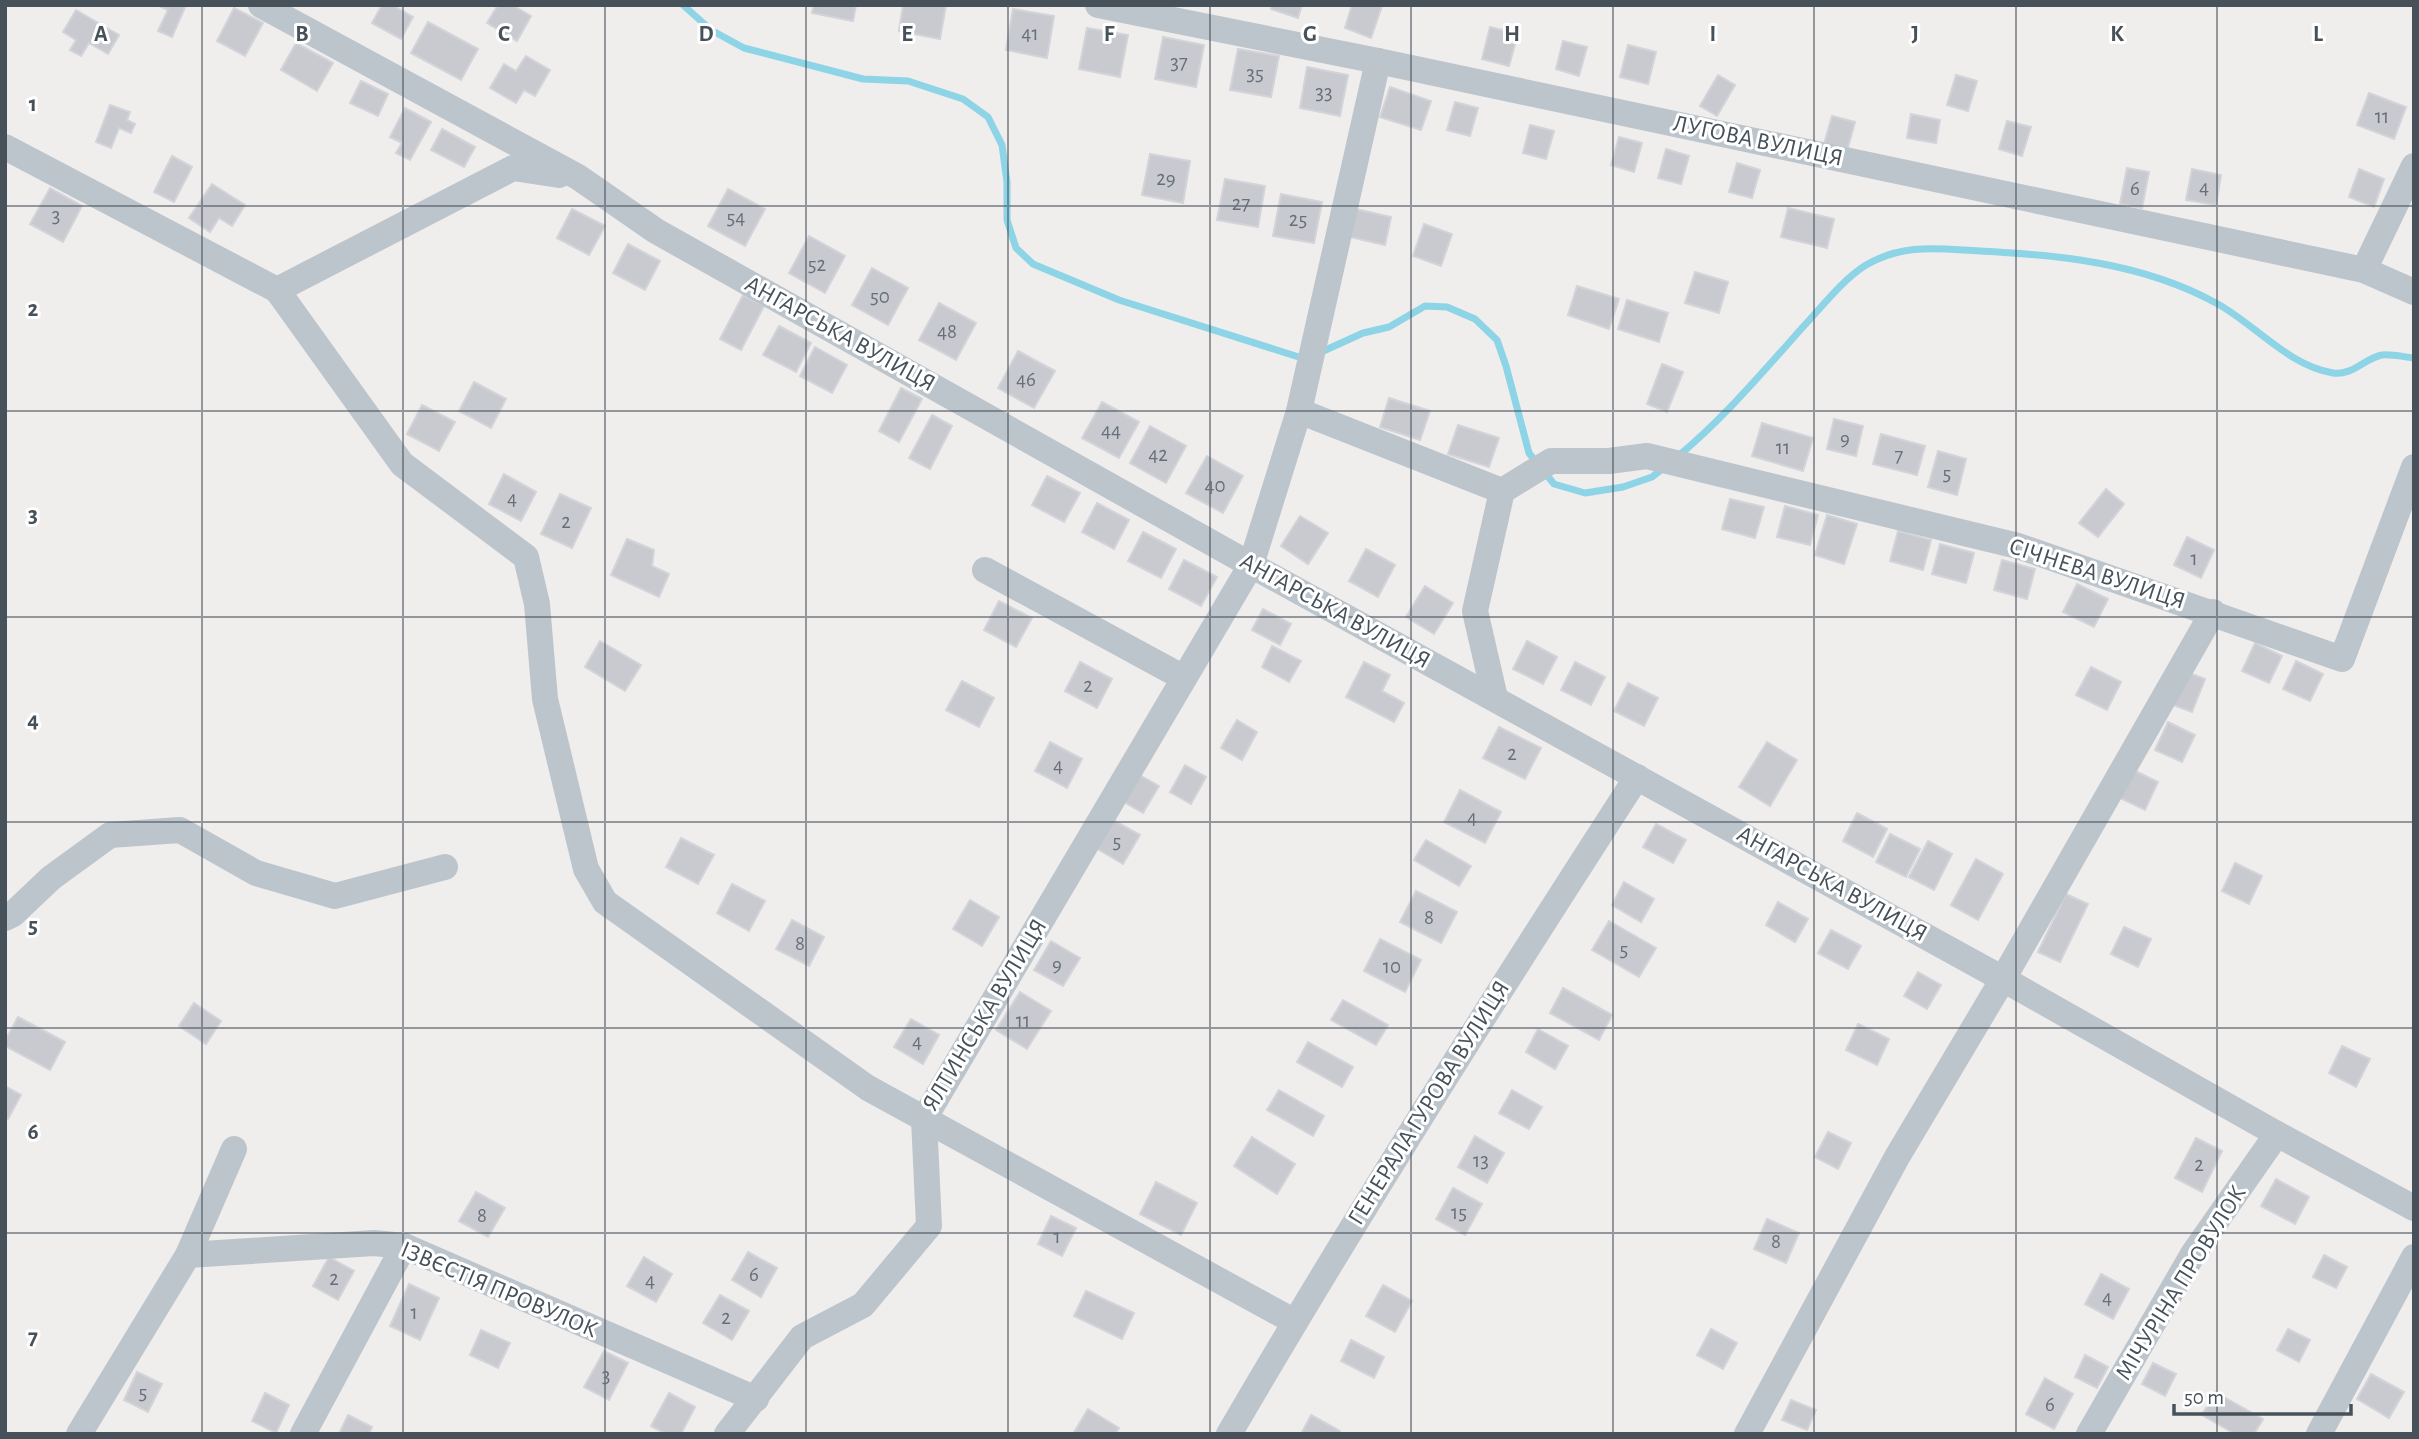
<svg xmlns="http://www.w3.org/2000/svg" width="2419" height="1439" font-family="'Alegreya Sans',sans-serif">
<rect width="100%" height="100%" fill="#f0eded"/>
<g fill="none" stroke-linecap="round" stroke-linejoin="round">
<g stroke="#8dd4e6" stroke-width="7">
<path d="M683,5L711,30L744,48L863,79L908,81L963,99L988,117L1002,145L1007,182V220L1016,248L1033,264L1119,300L1305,359"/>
<path d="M1319,353L1363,333L1389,327L1425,306L1447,307L1475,319L1497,340L1506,366L1529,453L1554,484L1585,493L1623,487L1652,477L1665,467"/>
<path d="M1677,457C1723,419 1762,373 1802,328C1822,307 1842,280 1866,265C1904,243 1938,249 1980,251C2060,255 2143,263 2216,303C2255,324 2287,365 2333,373C2352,376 2365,358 2382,355C2392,354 2404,357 2414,358"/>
</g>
</g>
<g fill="#c8cad0" stroke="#d2d4d9" stroke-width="2">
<path d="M157,5H186L172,37L158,31L168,10Z"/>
<path d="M382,5H392L413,17L401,39L372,23Z"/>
<path d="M498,5H512L531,16L517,41L487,23Z"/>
<path d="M814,5H856L853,21L812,13Z"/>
<path d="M903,5H946L940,39L899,31Z"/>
<path d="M1272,5H1302L1298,18L1271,9Z"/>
<path d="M1352,5L1382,6L1371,38L1345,28Z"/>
<path d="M234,8L263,23L245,56L217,41Z"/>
<path d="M1013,9L1054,16L1047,58L1006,50Z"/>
<path d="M76,10L119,35L108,54L89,43L81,56L70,50L76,40L63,32Z"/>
<path d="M428,22L478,49L461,80L411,53Z"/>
<path d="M1490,27L1518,34L1509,66L1482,59Z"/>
<path d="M1087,28L1128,35L1120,77L1079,69Z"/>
<path d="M1163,37L1204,45L1196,87L1155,79Z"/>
<path d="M1563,41L1587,47L1579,76L1556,69Z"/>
<path d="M296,43L333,63L317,91L281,70Z"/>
<path d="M1628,45L1656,52L1648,84L1620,77Z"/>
<path d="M1238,49L1279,56L1271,97L1230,90Z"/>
<path d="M526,56L550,70L535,96L524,90L516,103L490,88L504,64L516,71Z"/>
<path d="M1307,67L1348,75L1340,116L1300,108Z"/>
<path d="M1718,75L1735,85L1717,116L1700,106Z"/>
<path d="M1956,75L1977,81L1968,111L1947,105Z"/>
<path d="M361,81L388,94L378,116L350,103Z"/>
<path d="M1390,87L1431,101L1421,130L1380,117Z"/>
<path d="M2369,93L2406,107L2394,139L2357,125Z"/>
<path d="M1455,102L1478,108L1470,136L1447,130Z"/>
<path d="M110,105L130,112L127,120L135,124L131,133L119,128L111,148L96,142Z"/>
<path d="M405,108L431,122L410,160L396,153L402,143L390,137Z"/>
<path d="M1911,114L1940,120L1936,143L1907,138Z"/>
<path d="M1832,116L1855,122L1847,151L1824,144Z"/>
<path d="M2007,121L2031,127L2022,156L1999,149Z"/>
<path d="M1530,125L1554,131L1546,159L1523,153Z"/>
<path d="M442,129L475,147L464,167L431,150Z"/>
<path d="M1619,137L1642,143L1634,172L1611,165Z"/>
<path d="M1666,149L1689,156L1681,184L1658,178Z"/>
<path d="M1150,154L1190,161L1183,203L1142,195Z"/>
<path d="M172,156L192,167L174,202L154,192Z"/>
<path d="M1737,163L1760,170L1752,198L1729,192Z"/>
<path d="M2127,168L2149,172L2142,208L2120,204Z"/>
<path d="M2192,169L2221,175L2216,205L2186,200Z"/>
<path d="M2359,169L2384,179L2374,207L2349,197Z"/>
<path d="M1225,179L1265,186L1258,227L1217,220Z"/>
<path d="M212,184L245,205L232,226L219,218L210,232L189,218Z"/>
<path d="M50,188L82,206L63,242L30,224Z"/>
<path d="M728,189L765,209L745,246L708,226Z"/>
<path d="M1281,194L1322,202L1314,243L1273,236Z"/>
<path d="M1788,208L1834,219L1827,248L1781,237Z"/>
<path d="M572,209L605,226L589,255L557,238Z"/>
<path d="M1356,209L1391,217L1385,245L1350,237Z"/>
<path d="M1424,224L1452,234L1441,266L1413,256Z"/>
<path d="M809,236L845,256L825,293L789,273Z"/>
<path d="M628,244L660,261L645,290L613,273Z"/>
<path d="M872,268L908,288L888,325L852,305Z"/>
<path d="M1695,272L1728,282L1719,313L1685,303Z"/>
<path d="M1577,286L1619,299L1609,329L1568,315Z"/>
<path d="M743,295L764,306L741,350L720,339Z"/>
<path d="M1627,300L1668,313L1659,342L1618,329Z"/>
<path d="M939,303L976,323L956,360L919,340Z"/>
<path d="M779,326L811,343L796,372L763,355Z"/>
<path d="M815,347L847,365L832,393L800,376Z"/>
<path d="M1018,351L1055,371L1034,408L998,388Z"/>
<path d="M1662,364L1683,372L1667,412L1647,404Z"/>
<path d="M474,382L506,399L491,428L459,411Z"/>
<path d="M901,388L922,399L899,442L879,431Z"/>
<path d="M1389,398L1430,411L1420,440L1380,427Z"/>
<path d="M1102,402L1139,422L1119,458L1082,438Z"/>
<path d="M422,405L455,422L439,451L407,434Z"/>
<path d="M932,415L952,426L930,469L909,458Z"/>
<path d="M1834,419L1863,426L1856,456L1827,449Z"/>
<path d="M1762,423L1813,438L1803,471L1752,456Z"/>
<path d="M1458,425L1499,438L1489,467L1448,454Z"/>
<path d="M1150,426L1186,446L1166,483L1130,463Z"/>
<path d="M1881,434L1925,446L1917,475L1873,464Z"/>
<path d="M1938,451L1966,459L1957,495L1928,487Z"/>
<path d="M1207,456L1243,476L1223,513L1186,493Z"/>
<path d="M504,474L536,492L521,521L489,504Z"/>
<path d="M1047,476L1080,493L1064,522L1032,505Z"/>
<path d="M2106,489L2124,504L2098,537L2079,523Z"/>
<path d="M560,494L591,508L572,548L541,534Z"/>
<path d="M1730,499L1764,507L1755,538L1722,529Z"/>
<path d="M1097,503L1129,520L1114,549L1082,532Z"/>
<path d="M1785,506L1818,515L1810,545L1777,537Z"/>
<path d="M1827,515L1857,524L1844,564L1815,555Z"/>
<path d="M1300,516L1328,533L1308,564L1281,546Z"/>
<path d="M1898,531L1931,540L1923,570L1890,561Z"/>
<path d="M1143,532L1176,549L1161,578L1128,561Z"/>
<path d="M2187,537L2214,550L2201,578L2174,565Z"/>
<path d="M627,539L654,550L652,566L669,574L659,597L611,575Z"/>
<path d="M1940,544L1974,553L1966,583L1932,574Z"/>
<path d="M1366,549L1395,565L1378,597L1349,581Z"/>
<path d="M1184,560L1217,577L1201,606L1169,589Z"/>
<path d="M2002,560L2035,569L2027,599L1994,590Z"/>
<path d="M2077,584L2108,599L2094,627L2063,612Z"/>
<path d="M1425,586L1453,603L1434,634L1406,617Z"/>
<path d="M999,601L1032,618L1016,647L984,630Z"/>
<path d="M1263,609L1291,624L1280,645L1252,630Z"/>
<path d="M600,641L641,665L625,691L585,667Z"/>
<path d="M1527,641L1557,657L1543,684L1513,669Z"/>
<path d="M2255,643L2282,656L2269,683L2242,671Z"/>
<path d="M1272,646L1301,661L1289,682L1262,667Z"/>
<path d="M2296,661L2323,674L2310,701L2283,689Z"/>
<path d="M1080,662L1112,679L1097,708L1065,691Z"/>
<path d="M1364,662L1390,675L1382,691L1404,703L1394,722L1346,697Z"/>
<path d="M1575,662L1605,677L1591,705L1561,690Z"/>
<path d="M2091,667L2121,682L2107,710L2076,695Z"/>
<path d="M2187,672L2205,679L2192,712L2173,705Z"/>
<path d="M962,681L994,698L979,727L946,710Z"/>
<path d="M1628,683L1658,698L1644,726L1614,711Z"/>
<path d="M1237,720L1257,732L1242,760L1221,748Z"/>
<path d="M2168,722L2195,735L2182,762L2155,750Z"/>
<path d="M1499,727L1541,748L1525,779L1483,758Z"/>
<path d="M1050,742L1082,759L1067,788L1035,771Z"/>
<path d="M1767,742L1797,760L1770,806L1739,787Z"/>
<path d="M1185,765L1206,777L1191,804L1170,792Z"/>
<path d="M2131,769L2158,782L2145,810L2118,797Z"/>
<path d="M1138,774L1159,786L1143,813L1122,801Z"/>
<path d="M1460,790L1501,812L1485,843L1444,822Z"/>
<path d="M1857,813L1887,829L1873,857L1843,841Z"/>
<path d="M1111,819L1140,835L1123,864L1094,847Z"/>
<path d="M1656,824L1686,840L1673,863L1643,847Z"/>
<path d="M1890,834L1920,849L1906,877L1876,862Z"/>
<path d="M681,838L714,855L698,884L666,867Z"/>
<path d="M1426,840L1471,866L1459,886L1414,860Z"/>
<path d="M1928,841L1952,854L1934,890L1909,877Z"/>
<path d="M1976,859L2003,874L1978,920L1951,905Z"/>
<path d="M2235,863L2262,876L2249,904L2222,891Z"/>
<path d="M1624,882L1654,899L1641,922L1612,905Z"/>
<path d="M732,884L765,901L749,931L717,913Z"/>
<path d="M1416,891L1457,912L1441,943L1400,922Z"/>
<path d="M2066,894L2088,904L2060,962L2038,952Z"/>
<path d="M970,900L999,917L982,946L953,929Z"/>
<path d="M1778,902L1808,919L1795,942L1766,925Z"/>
<path d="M792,920L824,937L809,966L776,949Z"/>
<path d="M1609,921L1656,948L1639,977L1592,950Z"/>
<path d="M2124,927L2151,939L2138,967L2111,954Z"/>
<path d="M1831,930L1861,946L1848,969L1818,953Z"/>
<path d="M1380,939L1421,960L1405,992L1364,971Z"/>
<path d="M1051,941L1080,958L1063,986L1034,970Z"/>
<path d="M1918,972L1941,985L1927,1009L1904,996Z"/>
<path d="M1563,988L1612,1015L1599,1040L1550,1013Z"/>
<path d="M1020,992L1051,1011L1027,1049L996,1030Z"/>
<path d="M1343,1000L1388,1025L1376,1045L1331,1020Z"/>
<path d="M194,1003L221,1021L206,1044L179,1026Z"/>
<path d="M18,1017L65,1042L50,1070L5,1046V1041Z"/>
<path d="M911,1019L939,1035L923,1064L894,1047Z"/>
<path d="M1858,1024L1889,1039L1877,1065L1846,1050Z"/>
<path d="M1538,1029L1568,1046L1555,1069L1526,1052Z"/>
<path d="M1308,1042L1353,1067L1342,1087L1297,1062Z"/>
<path d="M2342,1046L2370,1059L2356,1087L2329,1073Z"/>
<path d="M5,1086L21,1095L8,1119L5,1117Z"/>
<path d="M1279,1090L1324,1116L1313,1136L1267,1110Z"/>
<path d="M1512,1090L1542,1107L1529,1129L1499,1113Z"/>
<path d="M1828,1132L1851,1143L1838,1169L1815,1157Z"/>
<path d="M1475,1136L1504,1153L1487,1183L1458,1167Z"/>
<path d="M1252,1137L1295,1164L1277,1194L1234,1166Z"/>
<path d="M2196,1138L2222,1151L2202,1192L2175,1178Z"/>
<path d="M2276,1179L2309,1197L2295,1224L2261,1206Z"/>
<path d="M1156,1182L1197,1203L1181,1235L1140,1214Z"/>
<path d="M1453,1188L1482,1204L1465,1235L1436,1219Z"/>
<path d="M476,1192L505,1208L488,1237L459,1221Z"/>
<path d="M1051,1216L1076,1228L1062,1256L1038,1244Z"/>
<path d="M1767,1219L1799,1233L1786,1263L1754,1249Z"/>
<path d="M748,1252L777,1268L761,1297L732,1280Z"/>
<path d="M2324,1255L2347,1267L2336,1288L2313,1277Z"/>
<path d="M329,1257L354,1271L338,1300L313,1286Z"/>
<path d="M644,1257L672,1274L656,1302L627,1286Z"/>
<path d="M2101,1274L2129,1289L2113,1319L2085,1304Z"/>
<path d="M409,1284L439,1298L420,1340L390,1326Z"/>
<path d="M1383,1285L1412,1301L1395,1332L1366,1316Z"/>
<path d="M1086,1291L1134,1313L1122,1339L1074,1316Z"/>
<path d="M720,1295L749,1311L732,1340L703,1323Z"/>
<path d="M1711,1329L1737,1343L1723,1369L1697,1355Z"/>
<path d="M2288,1329L2310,1340L2299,1362L2277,1350Z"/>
<path d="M481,1330L510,1343L498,1368L470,1355Z"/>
<path d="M1351,1340L1384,1357L1374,1378L1341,1361Z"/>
<path d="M604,1351L628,1363L609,1400L584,1387Z"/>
<path d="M2085,1355L2108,1367L2097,1388L2075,1377Z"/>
<path d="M2153,1363L2176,1374L2165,1396L2142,1384Z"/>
<path d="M137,1372L162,1384L148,1412L124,1400Z"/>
<path d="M2371,1374L2404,1392L2389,1418L2357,1399Z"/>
<path d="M2045,1378L2073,1394L2054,1429L2026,1414Z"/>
<path d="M2215,1392L2263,1419L2254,1434H2235L2202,1415Z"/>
<path d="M265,1393L289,1405L276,1433L252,1421Z"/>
<path d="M669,1393L695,1407L681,1434H666L651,1426Z"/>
<path d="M1791,1400L1816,1410L1807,1430L1782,1420Z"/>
<path d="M1088,1409L1119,1428L1115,1434H1073Z"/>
<path d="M348,1415L372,1427L369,1434H339Z"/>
<path d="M1311,1415L1340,1431L1339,1434H1301Z"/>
</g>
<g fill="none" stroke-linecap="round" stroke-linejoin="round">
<g stroke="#bdc5cc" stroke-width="26">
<path d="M261,5L578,177L656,231L1251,565L2003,979L2277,1134L2414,1208"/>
<path d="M1098,5L1378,61L2364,270L2414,292"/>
<path d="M5,147L277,290L513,168L559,175"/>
<path d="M2364,270L2414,166"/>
<path d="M277,290L402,464L526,557L537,604L545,699L586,869L605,902L868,1088L1295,1322"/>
<path d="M1299,411L1502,491"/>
<path d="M985,570L1184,678"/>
<path d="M1495,698L1475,611L1502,491L1551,461H1609L1647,456L2018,546L2342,659L2414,467"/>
<path d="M5,918L13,914L51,878L110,835L180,830L256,873L335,896L445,867"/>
<path d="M188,1255L374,1243L404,1246L756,1399"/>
<path d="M79,1434L188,1255L234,1149"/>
<path d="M303,1434L404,1246"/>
<path d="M727,1434L802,1337L863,1305L929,1226L924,1119L1251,565L1299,411L1378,61"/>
<path d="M1229,1434C1359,1211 1497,994 1637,777"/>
<path d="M1747,1434L1897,1157L2003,979L2213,612"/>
<path d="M2089,1434L2193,1254L2277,1134"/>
<path d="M2319,1434L2414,1257"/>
</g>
</g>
<path fill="none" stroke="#47515a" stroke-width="2" stroke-opacity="0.55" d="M202,5V1434M403,5V1434M605,5V1434M806,5V1434M1008,5V1434M1210,5V1434M1411,5V1434M1613,5V1434M1814,5V1434M2016,5V1434M2217,5V1434M5,206H2414M5,411H2414M5,617H2414M5,822H2414M5,1028H2414M5,1233H2414"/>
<g text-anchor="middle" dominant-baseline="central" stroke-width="6" stroke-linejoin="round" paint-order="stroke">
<g font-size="21" fill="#676f78">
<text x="1030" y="33">41</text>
<text x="1179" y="62">37</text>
<text x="1255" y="73">35</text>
<text x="1324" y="92">33</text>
<text x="2382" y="116">11</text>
<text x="1166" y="178">29</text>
<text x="2204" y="187">4</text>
<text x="2135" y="188">6</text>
<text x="1241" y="203">27</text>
<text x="56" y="215">3</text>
<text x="736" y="217">54</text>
<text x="1298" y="219">25</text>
<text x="817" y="264">52</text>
<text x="880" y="296">50</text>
<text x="947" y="331">48</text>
<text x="1026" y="379">46</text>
<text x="1111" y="430">44</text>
<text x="1845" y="438">9</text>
<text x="1783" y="447">11</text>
<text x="1158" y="454">42</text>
<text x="1899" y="455">7</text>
<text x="1947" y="473">5</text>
<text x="1215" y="485">40</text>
<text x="512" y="498">4</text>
<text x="566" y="521">2</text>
<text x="2194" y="558">1</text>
<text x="1088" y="685">2</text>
<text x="1512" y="753">2</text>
<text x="1058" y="765">4</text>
<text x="1472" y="817">4</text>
<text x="1117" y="841">5</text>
<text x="1429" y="917">8</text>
<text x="800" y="943">8</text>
<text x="1624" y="949">5</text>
<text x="1057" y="964">9</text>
<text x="1392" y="966">10</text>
<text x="1023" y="1020">11</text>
<text x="917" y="1041">4</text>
<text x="1481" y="1160">13</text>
<text x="2199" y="1164">2</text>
<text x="1459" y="1212">15</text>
<text x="482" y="1215">8</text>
<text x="1057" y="1236">1</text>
<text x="1776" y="1241">8</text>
<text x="754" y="1274">6</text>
<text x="334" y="1278">2</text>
<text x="650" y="1280">4</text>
<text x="2107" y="1297">4</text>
<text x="414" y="1312">1</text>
<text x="726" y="1317">2</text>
<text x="606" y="1375">3</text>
<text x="143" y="1392">5</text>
<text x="2050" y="1404">6</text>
</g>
<g font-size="24" fill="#47515a" stroke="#fff">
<text transform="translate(1758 141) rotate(12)">ЛУГОВА ВУЛИЦЯ</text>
<text transform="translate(840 334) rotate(29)">АНГАРСЬКА ВУЛИЦЯ</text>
<text transform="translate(2097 574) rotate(18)">СІЧНЕВА ВУЛИЦЯ</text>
<text transform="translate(1335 611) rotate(29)">АНГАРСЬКА ВУЛИЦЯ</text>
<text transform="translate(1832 884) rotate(29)">АНГАРСЬКА ВУЛИЦЯ</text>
<text transform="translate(985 1015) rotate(-59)">ЯЛТИНСЬКА ВУЛИЦЯ</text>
<text transform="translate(1429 1103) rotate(-58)">ГЕНЕРАЛА ГУРОВА ВУЛИЦЯ</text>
<text transform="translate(2181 1283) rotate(-58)">МІЧУРІНА ПРОВУЛОК</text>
<text transform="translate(499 1290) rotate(23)">ІЗВЄСТІЯ ПРОВУЛОК</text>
</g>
</g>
<g font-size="23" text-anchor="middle" font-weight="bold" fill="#47515a" stroke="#fff" stroke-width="6" stroke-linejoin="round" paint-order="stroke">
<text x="101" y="41">A</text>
<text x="302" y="41">B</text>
<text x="504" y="41">C</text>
<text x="706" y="41">D</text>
<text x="907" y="41">E</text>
<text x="1109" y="41">F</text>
<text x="1310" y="41">G</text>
<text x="1512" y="41">H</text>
<text x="1713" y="41">I</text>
<text x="1915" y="41">J</text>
<text x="2117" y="41">K</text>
<text x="2318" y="41">L</text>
<text x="33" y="111">1</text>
<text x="33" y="316">2</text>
<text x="33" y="522">3</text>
<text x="33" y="727">4</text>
<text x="33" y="933">5</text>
<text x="33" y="1139">6</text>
<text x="33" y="1344">7</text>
</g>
<rect width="2419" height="1439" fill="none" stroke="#47515a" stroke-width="14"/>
<path d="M2174 1404v10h177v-10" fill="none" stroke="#47515a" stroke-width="3.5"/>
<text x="2184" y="1404" font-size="21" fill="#47515a" stroke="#ffffff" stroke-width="5" paint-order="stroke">50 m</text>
</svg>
